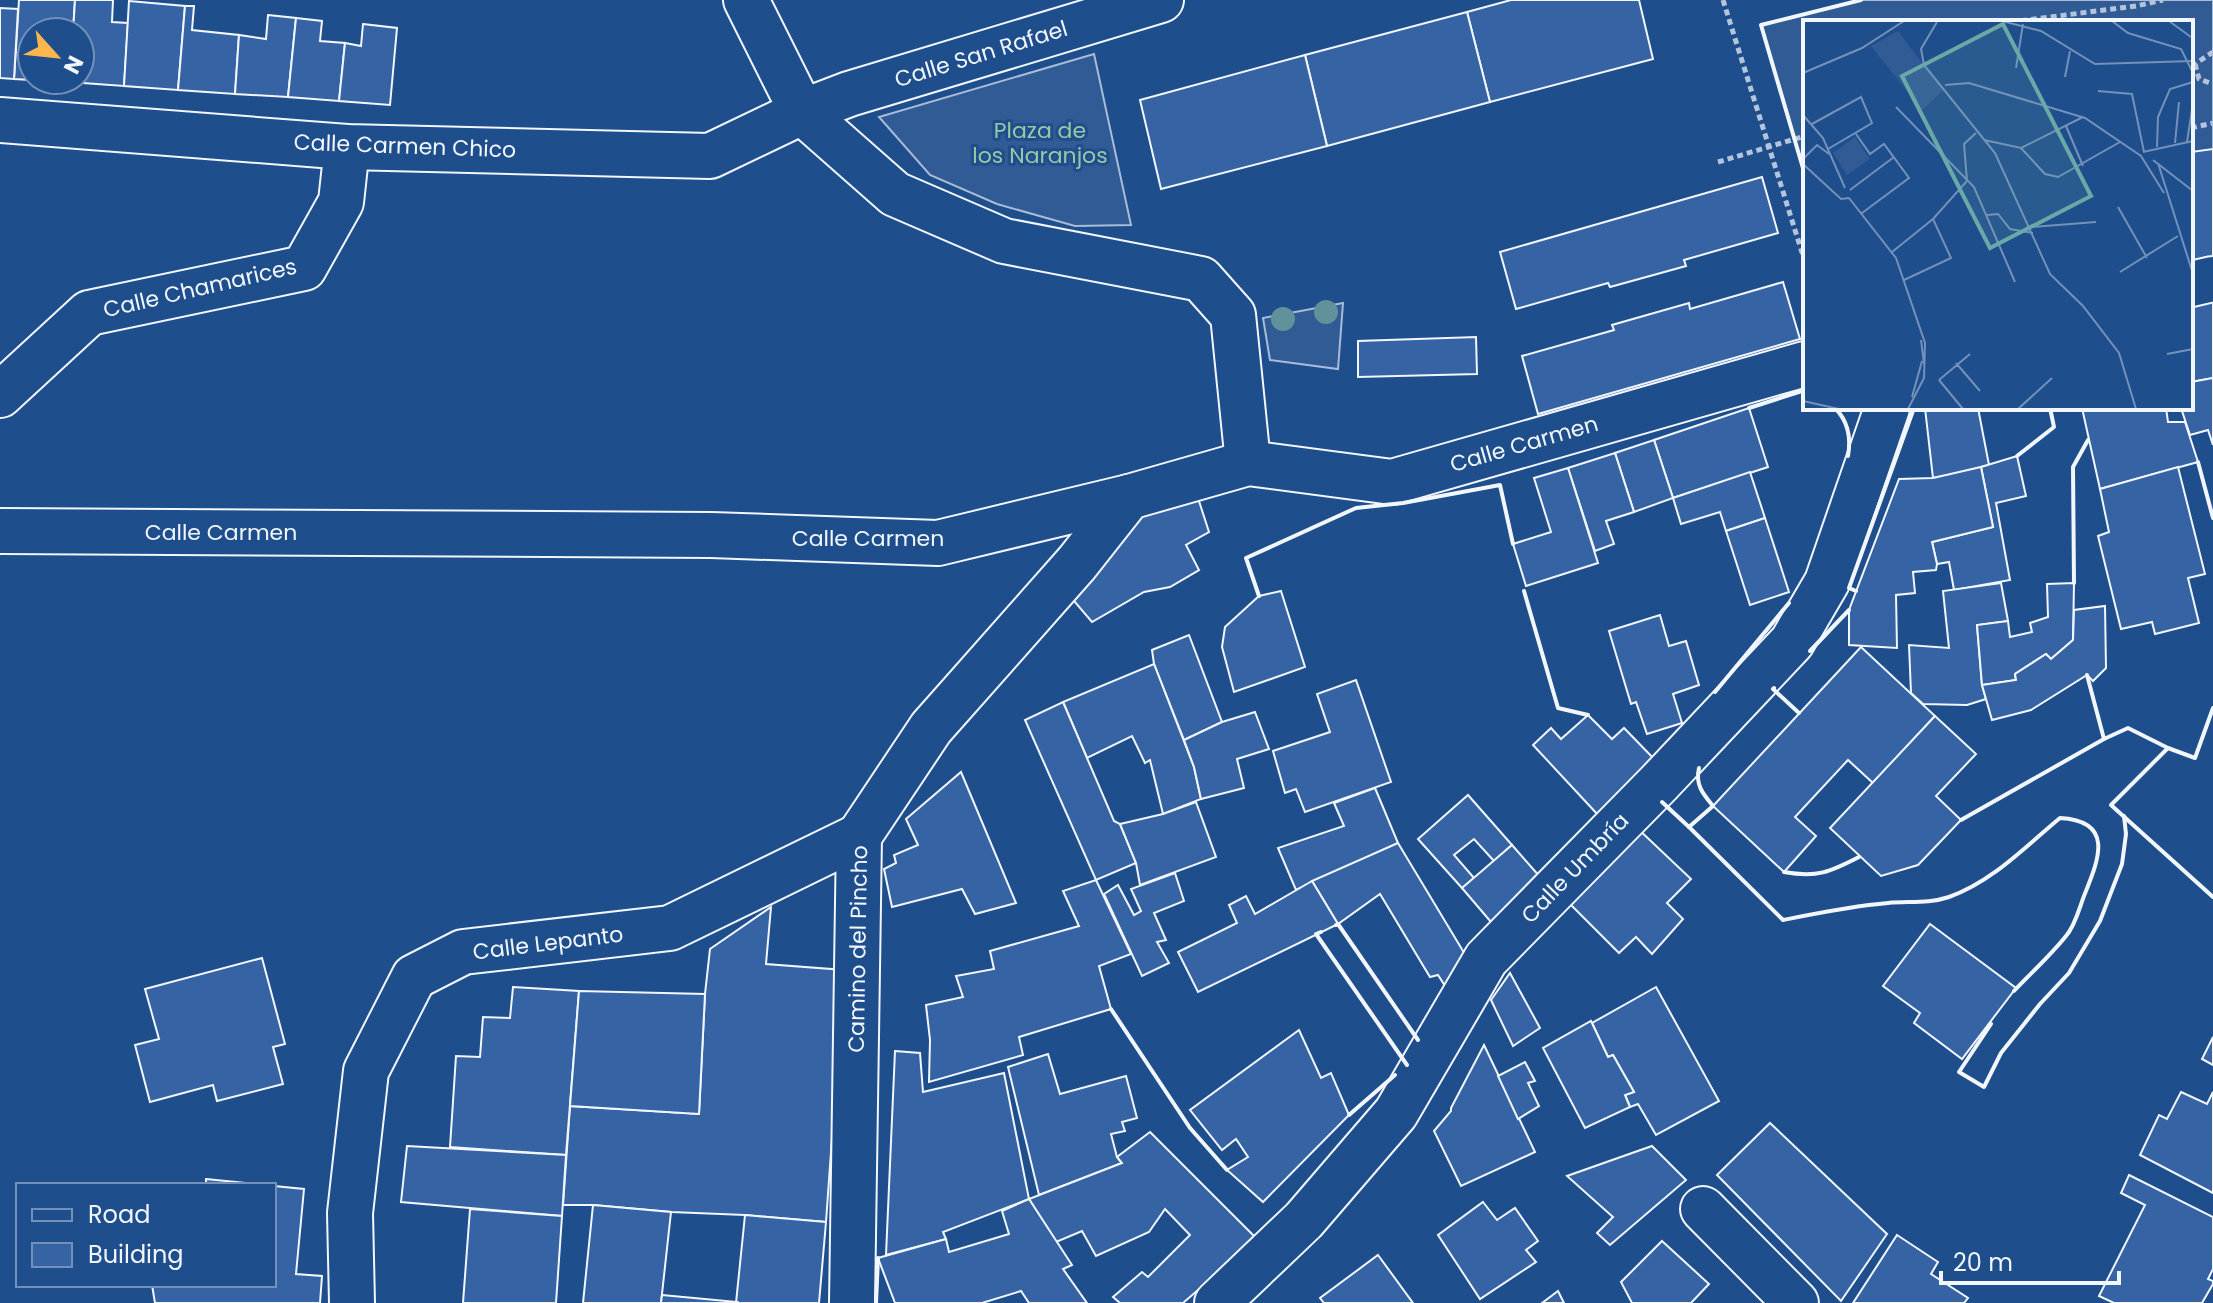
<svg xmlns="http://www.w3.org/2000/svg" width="2213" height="1303" font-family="Poppins,sans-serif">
<rect width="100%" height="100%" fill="#1f4e8c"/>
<g fill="#305b95" stroke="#a8bbd7" stroke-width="2">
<path d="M1861,0H2213V273L2191,277V22H1805V175L1761,25Z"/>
<path d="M1094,54L1131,225L1075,226L997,204L930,175L879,117Z"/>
<path d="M1343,303L1338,369L1270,360L1263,318Z"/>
</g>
<g fill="#3563a3" stroke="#f2f6ff" stroke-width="2">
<path d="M19,0H75L73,32H32V80H69V82L14,79Z"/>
<path d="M75,0H113L112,22L128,23L124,86L69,82V80H80V32H73Z"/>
<path d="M1511,0H1639L1653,59L1490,102L1467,12Z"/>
<path d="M129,1L185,6L178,90L124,86Z"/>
<path d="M185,6H194L192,30L239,35L235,94L178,90Z"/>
<path d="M0,8L18,9L14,79L0,78Z"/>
<path d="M1467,12L1490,102L1327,146L1305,55Z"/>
<path d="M268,15L296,18L288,97L235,94L239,35L266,39Z"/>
<path d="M296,18L322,21L320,41L345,43L339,101L288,97Z"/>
<path d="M363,24L397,28L390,105L339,101L345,43L361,46Z"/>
<path d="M1305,55L1327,146L1161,189L1140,100Z"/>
<path d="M2213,149V273L2191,277V152Z"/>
<path d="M1762,177L1778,233L1684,260L1686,266L1610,287L1608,283L1516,309L1500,252Z"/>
<path d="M1783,282L1800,339L1538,414L1522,356L1614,330L1612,325L1689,303L1690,309Z"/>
<path d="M2213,300V378L2191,382V302Z"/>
<path d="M1476,337L1477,374L1358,377V341Z"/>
<path d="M2213,378V445L2208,430L2190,435L2181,408H2191V382Z"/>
<path d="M1749,408L1768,467L1673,498L1654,440Z"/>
<path d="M1925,408H1978L1989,465L1955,474L1933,478Z"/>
<path d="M2082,408H2166L2168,422H2185L2198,462L2100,489Z"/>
<path d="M1654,440L1673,498L1634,512L1615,453Z"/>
<path d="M1615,453L1634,512L1606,521L1614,544L1595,551L1568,468Z"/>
<path d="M2017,456L2026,496L1996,503L2010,580L1954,590L1949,562L1937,564L1932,542L1993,527L1981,467Z"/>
<path d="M1981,467L1993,527L1932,542L1937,564L1936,570L1913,572L1915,593L1896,595L1897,648L1849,645V610L1899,479L1933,478Z"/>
<path d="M2178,467L2205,574L2188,578L2199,623L2155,634L2152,622L2121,629L2098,536L2109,532L2100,489Z"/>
<path d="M1568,468L1598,563L1526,586L1513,544L1551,532L1534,478Z"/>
<path d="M1750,472L1765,518L1726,531L1720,512L1681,524L1673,498Z"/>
<path d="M1198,498L1209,532L1186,545L1199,570L1170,587L1144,592L1092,622L1074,601L1113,538L1141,513Z"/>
<path d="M1765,518L1789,592L1750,605L1726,531Z"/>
<path d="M2001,583L2008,621L1977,625L1982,685L1986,699L1967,705L1923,704L1911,693L1909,645L1949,648L1943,591Z"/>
<path d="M2074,583L2073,640L2051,659L2046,654L2015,674L2016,680L1982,685L1977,625L2008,621L2010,637L2032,632L2030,623L2048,617L2047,584Z"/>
<path d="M1281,591L1305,667L1234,692L1222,647L1225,627L1259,596Z"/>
<path d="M2105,606L2106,668L2093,681L2087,675L2031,710L1992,720L1982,685L2016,680L2015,674L2046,654L2051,659L2073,640L2074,610Z"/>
<path d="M1660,615L1669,646L1686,641L1699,685L1673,694L1682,723L1647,734L1636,702L1631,704L1609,631Z"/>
<path d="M1189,635L1222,722L1184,740L1154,664L1152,650Z"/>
<path d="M1861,647L1935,716L1873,783L1848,760L1795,817L1816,836L1784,872L1713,806Z"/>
<path d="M1154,664L1194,767L1201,799L1163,814L1150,760L1145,763L1132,736L1087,758L1063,702Z"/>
<path d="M1356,680L1391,782L1305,812L1296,789L1285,793L1273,751L1330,732L1317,694Z"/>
<path d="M1063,702L1114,821L1120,824L1136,863L1096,880L1025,720Z"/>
<path d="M1255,712L1269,749L1237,759L1244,788L1201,799L1194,767L1184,740L1222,722Z"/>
<path d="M1588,715L1612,739L1624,728L1657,762L1599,816L1533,745L1551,728L1561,739Z"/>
<path d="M1935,716L1976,754L1936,796L1961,820L1918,865L1881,876L1830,828Z"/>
<path d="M961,772L1016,903L975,914L962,889L892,907L884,869L896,863L894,855L918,845L906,819Z"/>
<path d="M1375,788L1398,843L1296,890L1278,848L1344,826L1334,803Z"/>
<path d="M1468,795L1512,845L1494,861L1474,839L1454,855L1474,878L1462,888L1418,839Z"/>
<path d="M1196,802L1216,857L1140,885L1136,863L1120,824L1163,814Z"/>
<path d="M1635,826L1691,879L1667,903L1683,919L1652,954L1636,937L1619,953L1565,899Z"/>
<path d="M1398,843L1466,956L1447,989L1438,975L1430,977L1380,894L1338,924L1312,881Z"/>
<path d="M1512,845L1541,878L1491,922L1462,888Z"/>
<path d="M1175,873L1184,901L1154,913L1166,940L1157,942L1169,963L1142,976L1104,894L1118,885L1134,915L1141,911L1131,889Z"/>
<path d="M1096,880L1131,954L1099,966L1111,1009L1019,1037L1023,1055L929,1082L930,1040L926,1005L963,997L956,976L994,969L990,951L1079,926L1063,891Z"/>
<path d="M1312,881L1338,924L1198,992L1178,952L1237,923L1229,905L1246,896L1255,914Z"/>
<path d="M771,907L766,964L844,970L826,1222L745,1215L671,1212L593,1205H563L570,1106L699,1114L705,994L710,949Z"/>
<path d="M1930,924L2016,988L1962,1059L1914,1023L1920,1013L1883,986Z"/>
<path d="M262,958L285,1044L273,1047L283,1084L217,1101L213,1085L150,1102L135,1045L159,1039L145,989Z"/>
<path d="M1510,973L1540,1028L1513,1046L1491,1000Z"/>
<path d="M513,987L579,991L566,1155L450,1147L456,1056L480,1057L483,1017L510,1018Z"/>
<path d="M1656,987L1719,1101L1656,1135L1638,1104L1630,1107L1625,1095L1634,1092L1613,1055L1608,1057L1592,1023Z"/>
<path d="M579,991L705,994L699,1114L570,1106Z"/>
<path d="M1591,1021L1608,1057L1613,1055L1634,1092L1625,1095L1630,1107L1585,1128L1543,1048Z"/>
<path d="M1299,1030L1321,1078L1331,1073L1349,1115L1263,1202L1227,1170L1248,1157L1236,1139L1222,1150L1190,1110Z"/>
<path d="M2213,1037V1065L2202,1059Z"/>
<path d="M1484,1045L1535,1152L1461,1186L1434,1131L1451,1111V1108Z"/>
<path d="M895,1051L920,1053L923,1092L1004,1073L1029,1199L943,1232L946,1239L886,1255Z"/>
<path d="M1048,1054L1060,1094L1126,1076L1137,1118L1122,1122L1125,1131L1111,1134L1117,1157L1122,1163L1039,1195L1008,1067Z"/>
<path d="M1525,1062L1535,1081L1528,1083L1539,1106L1518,1119L1498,1076Z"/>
<path d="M2181,1092L2207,1104L2213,1092V1193L2140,1155L2159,1115L2167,1119Z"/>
<path d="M1770,1123L1887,1234L1841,1301L1717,1175Z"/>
<path d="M1150,1132L1257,1239L1183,1303H1120L1113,1297L1142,1272L1148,1277L1190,1235L1165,1209L1149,1232L1096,1256L1082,1231L1056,1242L1029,1199L1122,1163L1117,1157Z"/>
<path d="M407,1146L566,1155L562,1216L401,1202Z"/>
<path d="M1652,1146L1686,1180L1610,1245L1597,1233L1613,1217L1567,1176Z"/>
<path d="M2129,1175L2213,1217V1269L2208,1279L2213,1281V1284L2202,1303H2114L2099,1296L2145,1205L2121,1193Z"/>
<path d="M206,1179L265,1185H206Z"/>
<path d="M274,1186L304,1189L296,1274L322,1276L320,1303H155L152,1285H274Z"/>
<path d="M1029,1199L1072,1265L1063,1269L1087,1303H1029L1021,1291L982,1303H895L878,1258L946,1239L949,1252L1009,1234L1002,1211Z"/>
<path d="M1483,1202L1497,1220L1515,1208L1538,1241L1526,1250L1536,1262L1480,1299L1438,1235Z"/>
<path d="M593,1205L671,1212L661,1303H583Z"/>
<path d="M470,1209L562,1216L556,1303H463Z"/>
<path d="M745,1215L826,1222L819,1303H736Z"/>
<path d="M1897,1235L1938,1262L1931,1274L1968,1298L1964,1303H1853Z"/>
<path d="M1662,1241L1709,1284L1691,1303H1632L1621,1282Z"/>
<path d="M1378,1255L1413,1303H1324L1320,1298Z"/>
<path d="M1558,1291L1564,1303H1542Z"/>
<path d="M662,1295L737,1302L736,1303H661Z"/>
</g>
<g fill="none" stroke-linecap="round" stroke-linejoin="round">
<defs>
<g id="minor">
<path d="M0,120L347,147L710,156L802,112L849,94L1161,0"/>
<path d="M0,395L89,313L304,268L341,202L347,147"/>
<path d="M0,531L711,535L938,543L1129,497"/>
<path d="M1703,1209L1796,1303"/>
</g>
<g id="tertiary">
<path d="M746,0L802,112L895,194L1004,241L1201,279L1233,315L1248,463"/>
<path d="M2191,284L2213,279"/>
<path d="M352,1303L350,1213L366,1071L414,977L463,952L670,928L859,836"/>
<path d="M852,1303L859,836L931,728L1077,563L1129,497L1248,463L1392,482L1805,364"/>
<path d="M1217,1303L1304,1220L1396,1113L1486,959L1659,783L1792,642L1827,582L1887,408"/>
</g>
</defs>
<use href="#minor" stroke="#f2f6ff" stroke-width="48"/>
<use href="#tertiary" stroke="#f2f6ff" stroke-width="48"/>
<g stroke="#b3c4dc" stroke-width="5" stroke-dasharray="6 4" stroke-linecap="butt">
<path d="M1723,0L1805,262"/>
<path d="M2011,22L2136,6L2163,0"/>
<path d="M2191,63L2195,64L2213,52"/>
<path d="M2195,64L2199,79L2213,84"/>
<path d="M2191,128L2213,123"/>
<path d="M1718,162L1805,136"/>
</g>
<use href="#minor" stroke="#1f4e8c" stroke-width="44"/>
<use href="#tertiary" stroke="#1f4e8c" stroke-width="44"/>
<g stroke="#f2f6ff" stroke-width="4">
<path d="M1805,175L1761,25L1861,0"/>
<path d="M1749,408L1805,390"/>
<path d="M1835,408C1848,421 1851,439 1848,456"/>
<path d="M2017,456L2054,427L2050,408"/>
<path d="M2198,462L2213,518"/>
<path d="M2074,583L2073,467L2088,440"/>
<path d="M1524,591L1558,708L1588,715"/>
<path d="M1856,591L1849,588L1914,408"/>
<path d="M1259,596L1246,558L1356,508L1403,503L1500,485L1513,544"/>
<path d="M1810,651L1849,610"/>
<path d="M2087,675L2104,739L2128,728L2168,748"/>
<path d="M1774,688L1773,689L1799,713"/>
<path d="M1715,692L1789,603"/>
<path d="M2213,708L2195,758L2168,748L2111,805L2213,897"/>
<path d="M1662,802L1689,827L1713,806C1703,794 1695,785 1699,768"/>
<path d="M1961,820L2104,739"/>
<path d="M1689,827L1783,920C1818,913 1852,906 1888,903C1909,901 1928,904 1949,897C1992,882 2026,846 2060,818C2116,821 2098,861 2084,896C2079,909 2075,926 2066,936C2050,956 2031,973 2014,991"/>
<path d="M1784,872C1817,878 1830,872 1859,857"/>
<path d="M1336,925L1338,924L1418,1040"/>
<path d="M1321,932L1316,934L1407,1065"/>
<path d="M1111,1009L1190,1128L1227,1170"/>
<path d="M1991,1024L1959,1072L1984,1087L2001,1053L2040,1004L2069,973L2100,921L2122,864L2126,834L2124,816"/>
<path d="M1349,1115L1395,1075"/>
<path d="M876,1303L878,1258"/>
</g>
</g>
<g fill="#61919a">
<circle cx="1326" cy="312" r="12"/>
<circle cx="1283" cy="319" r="12"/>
</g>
<g text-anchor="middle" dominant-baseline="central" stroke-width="6" stroke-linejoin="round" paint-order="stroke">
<g font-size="22" fill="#f2f6ff" stroke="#1f4e8c">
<text transform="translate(981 54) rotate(-17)">Calle San Rafael</text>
<text transform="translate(405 146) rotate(2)">Calle Carmen Chico</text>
<text transform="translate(200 288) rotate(-13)">Calle Chamarices</text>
<text transform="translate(1524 444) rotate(-16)">Calle Carmen</text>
<text x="221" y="532">Calle Carmen</text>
<text x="868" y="538">Calle Carmen</text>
<text transform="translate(1575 868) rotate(-46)">Calle Umbría</text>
<text transform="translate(548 943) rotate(-7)">Calle Lepanto</text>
<text transform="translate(858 949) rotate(-89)">Camino del Pincho</text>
</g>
<g font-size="22" fill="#97c8a6" stroke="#1f4e8c">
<text x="1040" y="130">Plaza de<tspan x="1040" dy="25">los Naranjos</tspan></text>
</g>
</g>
<g transform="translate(1803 20)">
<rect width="390" height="390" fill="#1f4e8c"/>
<path d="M95,11L140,70L119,90L68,26ZM52,117L67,139L44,155L30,133Z" fill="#305b95"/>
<path fill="none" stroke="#7391ba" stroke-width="2" d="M168,1H193M199,1L238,11L292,44L390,41M309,1L325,13L378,29L390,53M366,1L388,17M134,2L118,29L121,45L192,133L247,254L280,286L316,333L333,389M213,48L220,4M0,53L59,28L101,1M262,57L267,31M142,65L166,63L282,98L338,136L361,173M295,71L329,74L341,132M93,87L171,167L212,262M0,95L20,118L42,168M9,104L58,77L69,103L25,129M263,106L280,146M53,114L67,134L81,124L106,158L59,193M181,120L218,128L280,97M384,122L390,83M372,123L376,82M354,127L355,97L367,69L390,62M218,128L242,154L255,157L317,122M340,132L390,121M0,139L14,125L26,134M350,140L390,171M355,143L390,254M0,144L38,179L46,178M47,170L91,137M46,178L93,238L122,323L121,358L105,389M315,187L344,238M184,195L195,194L207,209L230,213M228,207L293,202M89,232L130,199L164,161L161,124L173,113M317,252L375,216M101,260L148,238L130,199M118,320L121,344M364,334L390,329M153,343L177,371M136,360L167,334M136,360L160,389M109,377L119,341M0,381L36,389M215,389L249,358"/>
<path fill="#6aa9a8" fill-opacity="0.15" stroke="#6aa9a8" stroke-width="4" d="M200,4L288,176L187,228L99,56Z"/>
<rect width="390" height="390" fill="none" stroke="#f2f6ff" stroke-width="4"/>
</g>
<rect x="16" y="1183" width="260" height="104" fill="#1f4e8c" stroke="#7391ba" stroke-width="2"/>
<rect x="32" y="1209" width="40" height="12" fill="#1f4e8c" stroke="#7391ba" stroke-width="2"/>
<text x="88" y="1223" font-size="24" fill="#f2f6ff">Road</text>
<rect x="32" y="1243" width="40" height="24" fill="#3563a3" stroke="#7391ba" stroke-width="2"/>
<text x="88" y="1263" font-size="24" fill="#f2f6ff">Building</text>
<g transform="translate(56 56) rotate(117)"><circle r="38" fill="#1f4e8c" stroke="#7391ba" stroke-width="2"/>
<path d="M0-6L14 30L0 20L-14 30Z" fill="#ffb74d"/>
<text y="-12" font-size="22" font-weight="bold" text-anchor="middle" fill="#f2f6ff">N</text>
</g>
<path d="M1941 1271v12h178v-12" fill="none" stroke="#f2f6ff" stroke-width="4"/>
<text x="1953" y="1271" font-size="24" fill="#f2f6ff" stroke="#1f4e8c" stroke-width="6" paint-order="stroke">20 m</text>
</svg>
